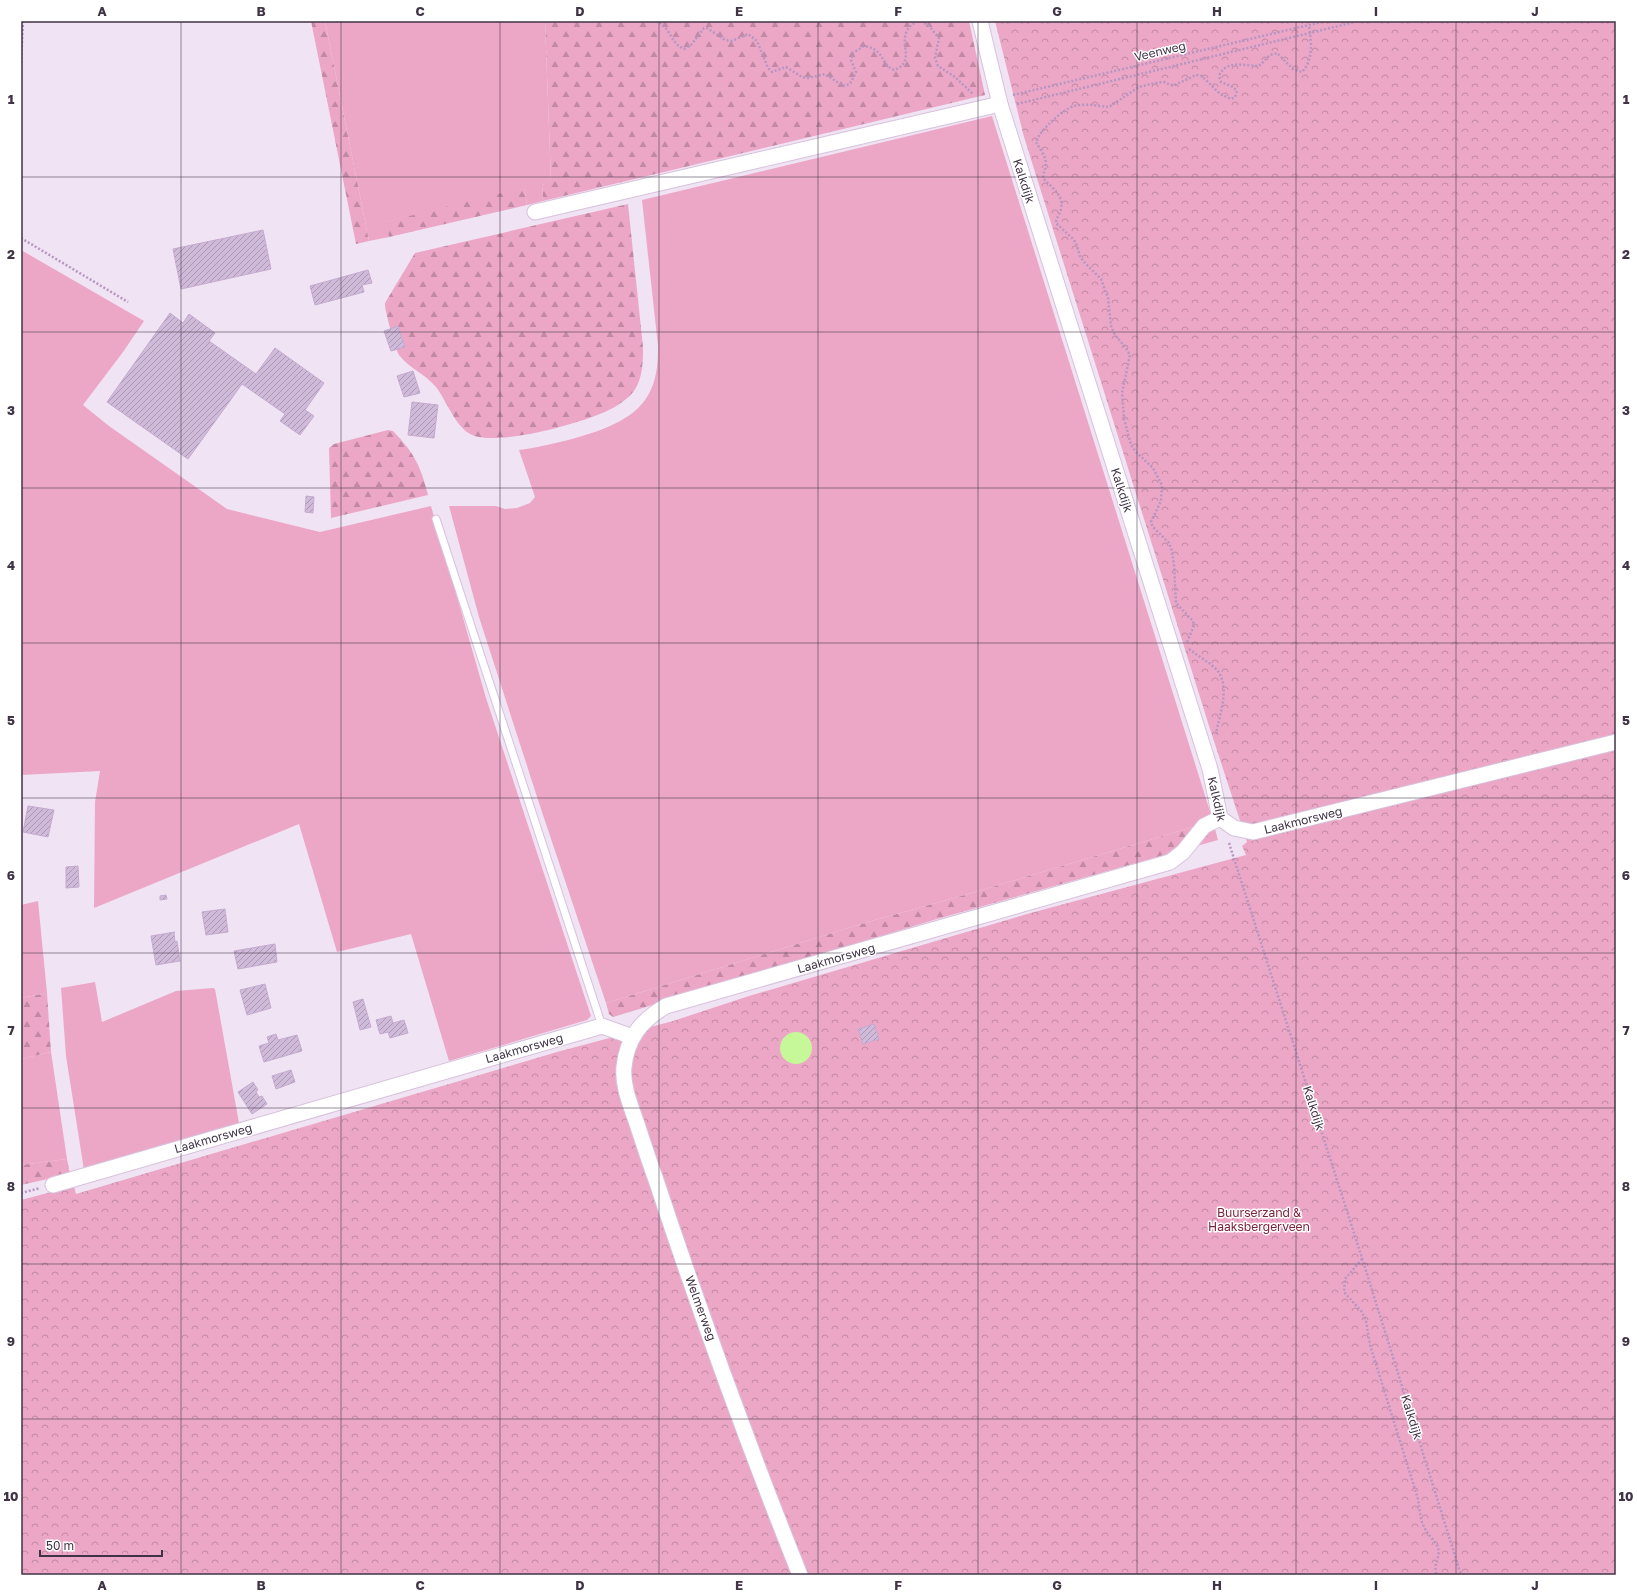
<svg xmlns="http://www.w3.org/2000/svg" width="1637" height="1596" font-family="'Golos Text',sans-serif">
<defs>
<pattern id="forest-firs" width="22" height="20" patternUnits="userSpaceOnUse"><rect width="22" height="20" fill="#eca7c6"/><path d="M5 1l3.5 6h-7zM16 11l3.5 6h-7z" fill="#c189a3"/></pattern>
<pattern id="park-crowns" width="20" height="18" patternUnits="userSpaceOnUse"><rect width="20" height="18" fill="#eca7c6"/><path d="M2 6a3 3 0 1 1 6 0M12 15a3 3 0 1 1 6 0" fill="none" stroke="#c189a3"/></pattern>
<pattern id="building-hatch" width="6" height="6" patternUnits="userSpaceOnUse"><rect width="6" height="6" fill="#d0bad9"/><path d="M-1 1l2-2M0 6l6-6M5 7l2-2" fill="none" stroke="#aa98b2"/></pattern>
</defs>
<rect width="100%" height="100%" fill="#f0e3f3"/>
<g fill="#eca7c6">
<path d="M325,21H545L551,182L542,185L543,201L527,205L525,191L522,189L386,222L389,237L369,241Z"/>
<path d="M992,116L1213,821L972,893L868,922L606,1003L539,803L479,617L449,506H496L505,509L517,508L530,503L535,497L519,450C548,446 601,434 625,418C634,413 642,405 647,397C657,381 658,363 658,346L642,200Z"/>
<path d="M21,250L144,321L123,352L83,405L109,426L227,509L320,532L431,506L486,698L591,1016L587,1020L449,1061L411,934L337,952L299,824L94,908L95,802L100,771L21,775Z"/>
<path d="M38,901L47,993L21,998V905Z"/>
<path d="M95,982L102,1022L176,991L213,988L215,989L239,1123L84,1170L66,1056L61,988Z"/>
<path d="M51,1052L67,1159L21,1165V1059Z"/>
</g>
<g fill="url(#forest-firs)">
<path d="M311,21H325L369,241L356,244Z"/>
<path d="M545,21H969L985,95L543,201L542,185L551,181Z"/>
<path d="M522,188L525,191L527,205L389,237L385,222Z"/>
<path d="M628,204L643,347C643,361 643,378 634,391C630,396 624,401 618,405C594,421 499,447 472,435C455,427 447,401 436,387C425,374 409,368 399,355C396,350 384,309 385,303L415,253Z"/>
<path d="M388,430L393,431C415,454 420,465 428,495L331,518L329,448L334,444Z"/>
<path d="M1213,821L1218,840L937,919L613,1017L609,1014L606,1003L868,922L972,893Z"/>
<path d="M47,993L51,1052L21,1059V998Z"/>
<path d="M67,1159L70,1174L21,1185V1165Z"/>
</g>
<path fill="url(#park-crowns)" d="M995,21H1616V1575H21V1200L74,1186L76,1194L557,1052L673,1021L749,996L1027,914L1246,855L1242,846L1247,842L1210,729L1024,137Z"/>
<circle fill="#c6f799" cx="796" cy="1048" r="16"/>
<g fill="url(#building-hatch)" stroke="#c6aad1">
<path d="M263,230L271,269L181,289L173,249Z"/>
<path d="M368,270L372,283L362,285L364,292L315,305L310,286Z"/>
<path d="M170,313L183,323L189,314L215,333L209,341L256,374L275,348L324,383L305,410L314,416L300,435L280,421L285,414L242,384L188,459L107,402Z"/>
<path d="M398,326L405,347L391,351L384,331Z"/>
<path d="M413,371L420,393L404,397L397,376Z"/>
<path d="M412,402L438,405L434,438L408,435Z"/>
<path d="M306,496L314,497L313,513L305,512Z"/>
<path d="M28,806L54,810L48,837L23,832Z"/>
<path d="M78,866L79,887L66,888V867Z"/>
<path d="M166,895L167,899L160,900V896Z"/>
<path d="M225,909L228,932L206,935L202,912Z"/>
<path d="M175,932L174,933L175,942L177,941L180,961L156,965L151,936Z"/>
<path d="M275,944L277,962L238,969L234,951Z"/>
<path d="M265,984L271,1008L247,1015L240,990Z"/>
<path d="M363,999L371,1027L360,1030L353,1002Z"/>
<path d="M391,1016L393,1023L404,1020L408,1033L390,1038L388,1032L380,1034L376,1020Z"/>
<path d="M874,1024L879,1039L863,1044L858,1029Z"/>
<path d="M276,1034L278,1040L297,1035L302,1051L264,1062L259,1046L269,1043L267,1037Z"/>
<path d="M291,1070L295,1082L276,1089L272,1076Z"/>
<path d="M253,1082L258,1090L256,1092L259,1097L262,1096L267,1104L252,1114L238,1092Z"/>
</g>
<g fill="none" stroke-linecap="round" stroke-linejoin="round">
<defs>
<path id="lane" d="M436,519L602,1026"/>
<g id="street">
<path d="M980,21L1000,104L1210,769L1220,818"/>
<path d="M535,212L1000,104"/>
<path d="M1220,818L1234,828L1253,832L1616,742"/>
<path d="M53,1185L602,1026L633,1037"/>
<path d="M800,1575C748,1445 700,1313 656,1180C649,1161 643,1142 637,1124C631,1106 622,1086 624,1067C627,1037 642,1020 666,1006L1170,862L1183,852L1204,826L1220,818"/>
</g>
</defs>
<use href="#lane" stroke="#d7c2dd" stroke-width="9"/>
<use href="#street" stroke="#d7c2dd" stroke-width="17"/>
<g stroke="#b795c2" stroke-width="2.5" stroke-dasharray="2 2" stroke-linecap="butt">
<path d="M656,21C670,26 670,43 684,49L691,45L704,28H707L725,40L732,41L748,34L757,41L768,68L772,72L786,67L802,77L808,78L825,74L843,86L850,84L856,72L851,60L853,53L864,46C885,49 880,64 894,70C921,60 889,35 918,21"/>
<path d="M921,21L929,26L939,38L935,58L938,66L955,77L973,94"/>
<path d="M21,63L23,21"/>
<path d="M1013,95L1326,21"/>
<path d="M1017,104L1359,21"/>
<path d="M21,238L128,302"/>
<path d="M1187,642L1194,626L1193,621L1176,603L1174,565L1172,551L1169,543L1153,527L1151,522L1161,501L1162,485L1153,468L1136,452L1131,445L1124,418L1122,393L1130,355L1126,348L1115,335L1111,326L1108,298L1101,279L1083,261L1080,256L1076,243L1072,238L1056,223C1056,217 1061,213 1061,208C1064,195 1051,187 1043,178C1043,173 1045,170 1046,166C1047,158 1040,149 1036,142C1039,131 1063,109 1074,106C1086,103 1098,106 1109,107L1139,87L1155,83L1165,82L1170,85H1175L1196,75L1202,76L1220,94L1231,99L1235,97L1237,91L1233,87L1221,82L1219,76C1226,59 1245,66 1259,66L1270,55L1277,53L1293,69L1302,72C1314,59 1311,42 1309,25"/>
<path d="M1189,649C1198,656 1209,662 1217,670C1231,687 1219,716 1216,734"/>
<path d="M1229,843L1362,1258L1461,1575"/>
<path d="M21,1193L40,1188"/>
<path d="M1362,1259L1345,1279L1344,1292L1362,1312L1366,1321L1370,1345L1418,1499C1420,1512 1420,1522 1427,1532C1430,1537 1436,1542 1438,1548C1441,1557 1432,1565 1437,1575"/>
</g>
<use href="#lane" stroke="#fff" stroke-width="7"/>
<use href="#street" stroke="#fff" stroke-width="15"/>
</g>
<path fill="none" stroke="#403346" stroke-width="1" stroke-opacity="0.55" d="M181,21V1575M341,21V1575M500,21V1575M659,21V1575M818,21V1575M978,21V1575M1137,21V1575M1296,21V1575M1456,21V1575M21,177H1616M21,332H1616M21,488H1616M21,643H1616M21,798H1616M21,953H1616M21,1108H1616M21,1264H1616M21,1419H1616"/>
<g text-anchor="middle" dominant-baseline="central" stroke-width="3" stroke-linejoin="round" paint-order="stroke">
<g font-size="12" fill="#403346" stroke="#fff">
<text transform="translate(1160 51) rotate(-13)">Veenweg</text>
<text transform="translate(1024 181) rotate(72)">Kalkdijk</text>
<text transform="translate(1122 490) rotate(72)">Kalkdijk</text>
<text transform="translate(1217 799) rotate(77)">Kalkdijk</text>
<text transform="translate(1303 820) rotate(-14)">Laakmorsweg</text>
<text transform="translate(836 958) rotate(-16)">Laakmorsweg</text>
<text transform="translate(524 1048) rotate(-16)">Laakmorsweg</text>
<text transform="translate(1314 1108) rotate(72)">Kalkdijk</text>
<text transform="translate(213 1138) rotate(-16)">Laakmorsweg</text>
<text transform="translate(701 1308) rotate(70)">Welmerweg</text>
<text transform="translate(1412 1417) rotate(73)">Kalkdijk</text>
</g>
<g font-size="12" fill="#7c213a" stroke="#fff">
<text x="1259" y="1212">Buurserzand &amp;<tspan x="1259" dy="14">Haaksbergerveen</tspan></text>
</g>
</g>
<rect width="1637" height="1596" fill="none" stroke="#ffffff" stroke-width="44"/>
<path d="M40 1550v6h122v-6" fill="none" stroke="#403346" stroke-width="2"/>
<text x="46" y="1550" font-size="12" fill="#403346" stroke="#ffffff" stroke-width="3" paint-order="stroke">50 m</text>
<rect x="22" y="22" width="1593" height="1552" fill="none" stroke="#403346" stroke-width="1.5"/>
<g font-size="13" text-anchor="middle" font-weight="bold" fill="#403346">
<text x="102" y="16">A</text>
<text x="261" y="16">B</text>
<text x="420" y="16">C</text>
<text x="580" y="16">D</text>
<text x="739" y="16">E</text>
<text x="898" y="16">F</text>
<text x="1057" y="16">G</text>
<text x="1217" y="16">H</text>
<text x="1376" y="16">I</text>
<text x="1535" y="16">J</text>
<text x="11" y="104">1</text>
<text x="1626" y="104">1</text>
<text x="11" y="259">2</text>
<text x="1626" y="259">2</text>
<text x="11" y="415">3</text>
<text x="1626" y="415">3</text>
<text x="11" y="570">4</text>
<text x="1626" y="570">4</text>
<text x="11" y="725">5</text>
<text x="1626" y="725">5</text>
<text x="11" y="880">6</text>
<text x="1626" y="880">6</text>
<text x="11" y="1035">7</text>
<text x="1626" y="1035">7</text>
<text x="11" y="1191">8</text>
<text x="1626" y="1191">8</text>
<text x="11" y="1346">9</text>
<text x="1626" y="1346">9</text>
<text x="11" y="1501">10</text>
<text x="1626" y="1501">10</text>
<text x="102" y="1590">A</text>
<text x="261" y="1590">B</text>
<text x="420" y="1590">C</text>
<text x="580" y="1590">D</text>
<text x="739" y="1590">E</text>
<text x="898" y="1590">F</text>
<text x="1057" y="1590">G</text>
<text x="1217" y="1590">H</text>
<text x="1376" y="1590">I</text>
<text x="1535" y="1590">J</text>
</g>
</svg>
